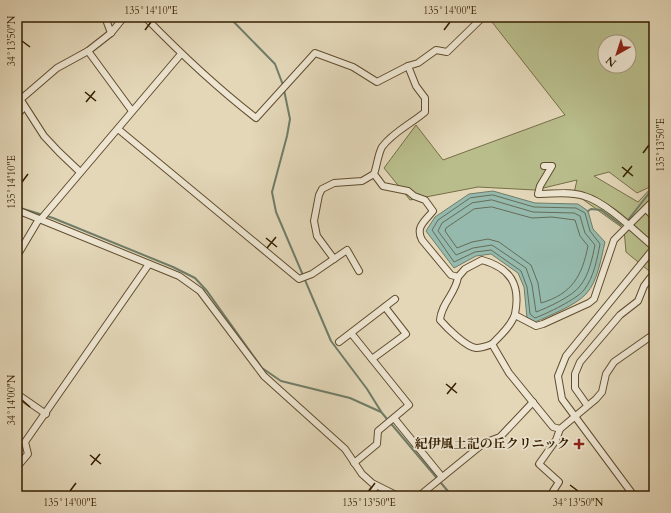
<svg xmlns="http://www.w3.org/2000/svg" width="671" height="513" font-family="Cardo,'Noto Serif JP',serif">
<rect width="100%" height="100%" fill="#e3d7b8"/>
<filter id="stains"><feTurbulence type="fractalNoise" baseFrequency=".005" numOctaves="4"/><feColorMatrix values="0 0 0 0 .2 0 0 0 0 .09 0 0 0 0 .02 0 0 0 .5 -.17"/></filter>
<radialGradient id="worn" r=".72"><stop offset=".6" stop-color="#630" stop-opacity="0"/><stop offset="1" stop-color="#630" stop-opacity=".3"/></radialGradient>
<path fill="#b8bd8b" stroke="#776e46" fill-rule="evenodd" d="M488,17H654V275L626,252L624,229L574,193L577,180L535,190L478,187L410,200L384,168L416,125L443,160L565,115ZM605,42H629V66H605ZM609,172L637,193L654,185L638,202L594,176Z"/>
<path fill="#95baad" stroke="#6f7c68" d="M493,191L535,203L578,204L588,211L593,229L605,242C601,258 598,281 586,294C576,305 549,316 535,322L527,318L524,287L518,273L491,254L476,256L454,268L426,231L435,217L469,194Z"/>
<g fill="none" stroke-linecap="round" stroke-linejoin="round">
<g stroke="#666c56" stroke-width="1">
<path d="M493,195L534,207L576,208L585,213L590,231L600,244C597,259 594,277 584,290C577,299 546,314 535,318L530,314L527,287L521,271L491,250L475,252L454,262L432,230L438,220L470,198Z"/>
<path d="M492,200L533,212L574,213L580,216L585,233L595,245C592,259 589,275 580,286C573,296 547,308 536,312L532,285L526,268L492,245L473,248L456,255L438,231L442,223L472,203Z"/>
<path d="M492,207L532,218L552,217L575,220L580,236L588,246C582,276 572,294 541,303L538,283L531,265L499,242L488,239L472,242L457,248L445,231L446,228L474,209Z"/>
</g>
<g stroke="#6f7c68" stroke-width="2">
<path d="M229,17L275,64L283,85"/>
<path d="M284,90L290,119L287,136L272,192L276,212L331,341L367,389L382,413L452,496"/>
<path d="M17,207L53,218L173,267L195,278L207,291L262,368L281,381L350,398L381,412"/>
<path d="M588,211L591,209L601,210L621,225"/>
<path d="M628,220L654,187"/>
</g>
<defs>
<g id="minor">
<path d="M105,17L111,33"/>
<path d="M145,17C180,53 216,87 256,118L315,53L353,67L377,82L408,66"/>
<path d="M483,17L447,52L436,50L418,63L408,66L416,86L425,98V112C411,124 393,132 382,147C378,154 377,166 374,174L383,186L408,191L414,196L425,200L433,211C425,221 415,227 422,240L451,275L458,277L465,269L482,260C510,268 521,284 515,314C512,325 500,336 492,344L509,373L553,427L560,429L596,399L602,392L606,374L614,362L654,334"/>
<path d="M88,51L132,111"/>
<path d="M17,94L44,136L59,152L80,172"/>
<path d="M21,99L57,68L88,51L111,33L124,17"/>
<path d="M17,115L24,107"/>
<path d="M118,129L299,279L312,274L347,250L359,271"/>
<path d="M544,166H552L540,186L538,194C553,194 570,191 584,196C606,202 636,232 654,247"/>
<path d="M646,209L654,217"/>
<path d="M17,210L179,276L200,291L264,376L345,449L362,474L372,483L398,496"/>
<path d="M41,219L181,54"/>
<path d="M17,256L39,219"/>
<path d="M334,259L317,236L314,221L319,195L322,189L334,183L362,181L374,174"/>
<path d="M458,277C456,293 441,304 440,320C447,328 466,347 476,348C482,348 487,346 492,344"/>
<path d="M515,315L536,326L543,324L589,303L594,299L614,240L654,200"/>
<path d="M351,333L409,405L378,431L377,444L354,463"/>
<path d="M339,342L395,299"/>
<path d="M372,359L406,334L385,307"/>
<path d="M17,394L46,414"/>
<path d="M587,405L575,388V374L580,362L620,315L638,301L644,286L654,273"/>
<path d="M394,418L442,477"/>
<path d="M17,467L28,454L25,442L149,264"/>
<path d="M369,496L376,486"/>
<path d="M419,496L484,443L500,437L533,402"/>
<path d="M550,496L559,482L539,464L556,440L560,429"/>
<path d="M634,496L562,399L558,376L566,356L654,248"/>
</g>
</defs>
<use href="#minor" stroke="#614d2e" stroke-width="8"/>
<use href="#minor" stroke="#ede5d1" stroke-width="6"/>
</g>
<path fill="none" stroke="#361f00" stroke-width="1.5" d="M145,30L151,22M444,30L450,22M22,41L30,47M85,92L96,101M86,102L95,91M643,153L649,145M622,167L633,176M623,177L632,166M22,182L28,174M266,238L277,247M267,248L276,237M446,384L457,393M447,394L456,383M22,400L30,407M90,455L101,464M91,465L100,454M570,485L578,491M70,491L76,483M369,491L375,483"/>
<path fill="#8f2418" stroke="#ede5d1" stroke-width="1.5" d="M577 438h4v4h4v4h-4v4h-4v-4h-4v-4h4z"/>
<g text-anchor="middle" dominant-baseline="central" stroke-width="3.5" stroke-linejoin="round" paint-order="stroke">
<g font-size="13" font-weight="bold" fill="#361f00" stroke="#ede5d1" text-anchor="end">
<text x="570" y="444">紀伊風土記の丘クリニック</text>
</g>
</g>
<rect width="671" height="513" fill="none" stroke="#e3d7b8" stroke-width="44"/>
<g transform="translate(617 54) rotate(219)"><circle r="19" fill="#ede5d1" stroke="#a4967d"/>
<path d="M0-3L7 15L0 10L-7 15Z" fill="#8f2418"/>
<text y="-6" font-size="11" font-weight="bold" text-anchor="middle" fill="#361f00">N</text>
</g>
<rect x="22" y="22" width="627" height="469" fill="none" stroke="#361f00" stroke-width="1.5"/>
<g font-size="10" text-anchor="middle" fill="#361f00">
<text x="151" y="14">135°14'10"E</text>
<text x="450" y="14">135°14'00"E</text>
<text transform="translate(11 41) rotate(-90)" y="4">34°13'50"N</text>
<text transform="translate(660 145) rotate(-90)" y="4">135°13'50"E</text>
<text transform="translate(11 182) rotate(-90)" y="4">135°14'10"E</text>
<text transform="translate(11 400) rotate(-90)" y="4">34°14'00"N</text>
<text x="70" y="506">135°14'00"E</text>
<text x="369" y="506">135°13'50"E</text>
<text x="578" y="506">34°13'50"N</text>
</g>
<rect width="100%" height="100%" filter="url(#stains)"/>
<rect width="100%" height="100%" fill="url(#worn)"/>
</svg>
